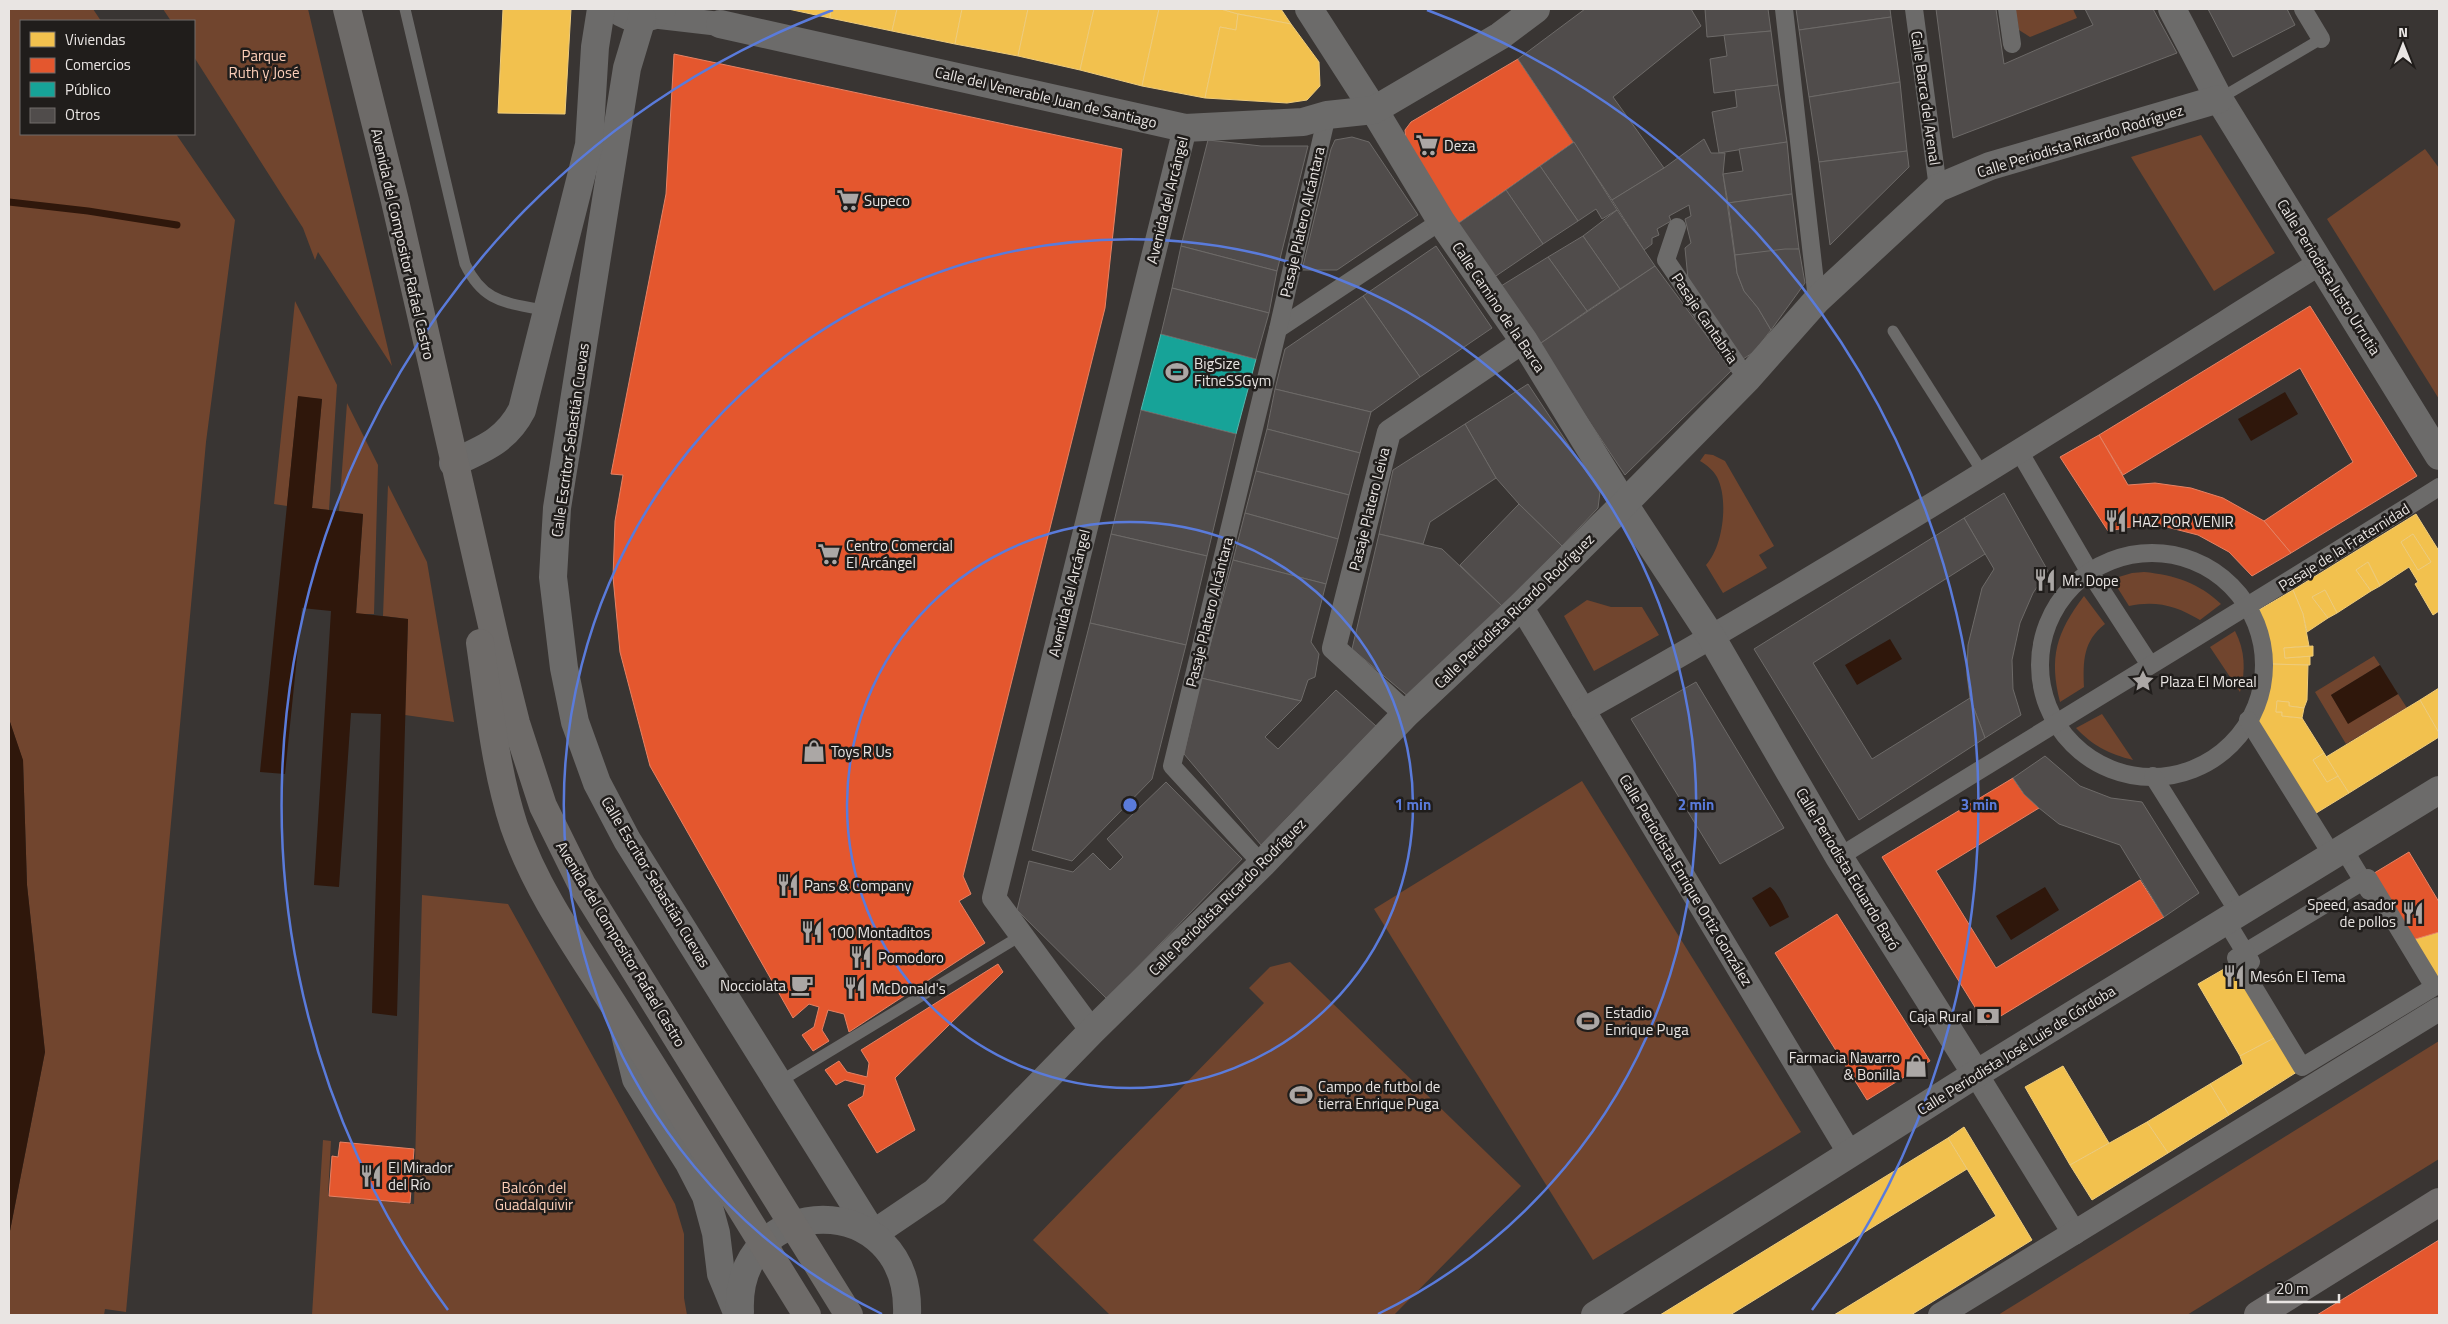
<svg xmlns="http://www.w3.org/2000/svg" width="2448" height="1324" font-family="'Titillium Web',sans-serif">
<rect width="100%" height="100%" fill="#393533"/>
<g fill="#71452e">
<path d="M9,9H93L101,21H21V134H176L235,220L206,442L126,1312L105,1309L104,1315H9V1236L45,1052L27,885L23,761L9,719Z"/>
<path d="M163,9H308L392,366L318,252L315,260L303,228L194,57V21H171Z"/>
<path d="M2015,9H2073L2077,18L2030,37L2019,30Z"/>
<path d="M2201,135L2275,253L2214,291L2131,157Z"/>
<path d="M2425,149L2439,168V399L2327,219Z"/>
<path d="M295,301L337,385L329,510L312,508L322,399L298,397L287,506L274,504Z"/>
<path d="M347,403L378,465L374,614H356L363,514L339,511Z"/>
<path d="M1705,454L1713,455L1725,461L1774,546L1759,555L1767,568L1723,593L1706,565C1723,547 1729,500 1717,477C1713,470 1707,465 1700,461Z"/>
<path d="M388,485L427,562L454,722L405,715L408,619L383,616Z"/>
<path d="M2144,572C2175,575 2199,583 2221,604L2200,620C2177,606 2156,600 2129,606L2112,579L2132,573Z"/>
<path d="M2084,596L2105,624C2083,641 2083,661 2084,687L2060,702C2049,657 2056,633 2084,596Z"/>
<path d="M1587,600L1611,607H1642L1659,635L1594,671L1564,616Z"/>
<path d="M2235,631C2245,650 2246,671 2240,692L2210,647Z"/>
<path d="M2374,656L2380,665L2331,695L2348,723L2398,694L2407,708L2346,744L2315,692Z"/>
<path d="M2102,714L2133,760C2109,754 2093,746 2076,728Z"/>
<path d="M1582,781L1801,1132L1593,1260L1374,909Z"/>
<path d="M422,895L508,904L675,1204L684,1234V1298L687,1315H312L323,1140L331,1141L328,1196L414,1204Z"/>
<path d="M1290,962L1521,1186L1394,1315H1110L1033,1240L1264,1003L1249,988L1270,967Z"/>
<path d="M2439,1041V1159L2187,1315H1998Z"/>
</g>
<g fill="#2f170b">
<path d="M2285,392L2298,414L2251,441L2238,419Z"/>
<path d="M298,396L322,399L312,508L363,514L356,613L408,619L397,1016L372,1013L381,714L351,713L339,887L314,885L331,611L302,608L285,774L260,772Z"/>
<path d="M1890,639L1902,659L1857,685L1845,665Z"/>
<path d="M2380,665L2398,694L2348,724L2331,695Z"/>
<path d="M9,719L23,760L27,885L45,1052L9,1236Z"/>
<path d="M1770,887C1777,891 1785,909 1789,917L1770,927L1752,898Z"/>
<path d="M2045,887L2059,910L2011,940L1996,916Z"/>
</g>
<g fill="#f2c14e" stroke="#efcc7b" fill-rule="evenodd">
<path d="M503,9H571L565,114L498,113Z"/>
<path d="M788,9H831L830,18Z"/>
<path d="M831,9H897L892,31L830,18Z"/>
<path d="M897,9H962L955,44L892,31Z"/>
<path d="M962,9H1028L1018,56L955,44Z"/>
<path d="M1028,9H1094L1080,70L1018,56Z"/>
<path d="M1094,9H1159L1142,86L1080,70Z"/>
<path d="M1159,9H1221L1238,14L1236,30L1220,27L1205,98L1142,86Z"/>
<path d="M1221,9H1281L1291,24L1238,14Z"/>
<path d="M1238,14L1291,24L1319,62L1320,86L1307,100L1287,103L1205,98L1220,27L1236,30Z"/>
<path d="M2416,514L2439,551V611L2433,615L2415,584L2418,582L2409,567L2380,586L2368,562L2356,570L2371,591L2337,613L2325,590L2312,597L2328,618L2307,632L2303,614L2293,590ZM2413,534L2431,562L2418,570L2401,542Z"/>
<path d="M2413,534L2431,562L2418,570L2401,542Z"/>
<path d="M2368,562L2380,586L2371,591L2356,570Z"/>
<path d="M2293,590L2303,614L2309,646L2284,648L2285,658L2310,656V665L2268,664L2266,637L2257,611Z"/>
<path d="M2325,590L2337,613L2328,618L2312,597Z"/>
<path d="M2313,646V656L2285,658L2284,648Z"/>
<path d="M2268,664L2308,665L2307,700L2304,708L2289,706V702L2277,701L2276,712H2282V716L2302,718L2324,753L2313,760L2327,782L2338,776L2349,793L2313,815L2257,724L2266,693Z"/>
<path d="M2439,688V733L2420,700Z"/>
<path d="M2420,700L2439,733V737L2349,793L2326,757Z"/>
<path d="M2277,701L2289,702V706L2304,708L2302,718L2282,716V712H2276Z"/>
<path d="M2324,753L2338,776L2327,782L2313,760Z"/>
<path d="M2439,932V985L2412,940Z"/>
<path d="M2236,962L2280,1035L2240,1056L2198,984Z"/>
<path d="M2280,1035L2300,1070L2229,1115L2210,1084L2243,1064L2240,1056Z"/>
<path d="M2063,1066L2109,1143L2070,1165L2025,1087Z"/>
<path d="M2210,1084L2229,1115L2168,1153L2147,1122Z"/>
<path d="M2147,1122L2168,1153L2092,1200L2070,1165Z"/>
<path d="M1964,1127L2032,1240L1911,1315H1834L1996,1216L1948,1138Z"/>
<path d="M1948,1138L1967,1169L1730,1315H1660Z"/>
</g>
<g fill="#e4572e" stroke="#e68264">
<path d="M674,54L1122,149L1105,308L963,876L971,894L959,901L985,943L849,1032L844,1014L828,1010L822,1030L829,1041L813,1051L802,1035L814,1027L819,1007L809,1004L793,1018L650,766L620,652L613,577L615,521L623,475L611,474L666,194Z"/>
<path d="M1518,59L1574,142L1456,225L1406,143L1405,130L1411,122Z"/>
<path d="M2310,306L2417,476L2291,553L2264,521L2353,462L2300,368L2123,475L2099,435Z"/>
<path d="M2099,435L2128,485L2155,483L2191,488L2223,498L2264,521L2291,553L2252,576L2229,552L2198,535L2163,526H2137L2108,531L2060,457Z"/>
<path d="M2013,778L2024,794L2039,808L1936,871L1996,968L2140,880L2164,917L1986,1025L1882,857Z"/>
<path d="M2409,852L2439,902V932L2412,940L2371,875Z"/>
<path d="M1837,914L1930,1061L1867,1100L1775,953Z"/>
<path d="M998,964L1003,972L895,1078L915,1130L877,1153L848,1105L863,1096L865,1085L845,1080L836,1085L825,1070L839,1061L847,1072L867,1077L869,1063L861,1050Z"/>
<path d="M340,1142L414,1149L410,1203L329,1196L332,1156L338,1157Z"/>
<path d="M2439,1240V1315H2317Z"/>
</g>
<path fill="#17a398" stroke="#56b7ae" d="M1161,334L1256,359L1236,434L1141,410Z"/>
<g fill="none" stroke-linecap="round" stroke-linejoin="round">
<path stroke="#2f170b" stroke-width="7" d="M9,202L88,211L177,225"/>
</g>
<g fill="#504c4b" stroke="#6d6a68">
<path d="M1585,9H1691L1701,26L1613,97L1664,168L1612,200L1518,59Z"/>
<path d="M1705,9H1768L1771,31L1707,37Z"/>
<path d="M1796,9H1890L1891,17L1799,30Z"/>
<path d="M1936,9H1996L2004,64L2093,25L2085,9H2153L2177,53L1953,138Z"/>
<path d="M2208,9H2287L2295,25L2233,57Z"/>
<path d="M1891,17L1900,82L1809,97L1799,30Z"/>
<path d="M1771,31L1778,85L1714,93L1710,59L1727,56L1724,35Z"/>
<path d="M1900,82L1907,151L1819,162L1809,97Z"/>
<path d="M1778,85L1787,142L1719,153L1712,112L1737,107L1735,90Z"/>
<path d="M1352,137L1369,142L1418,215L1337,270H1302L1331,149L1335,140Z"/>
<path d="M1704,139L1711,153H1725L1723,174L1737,273L1744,291L1758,308L1771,330L1754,352L1743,359L1688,279L1685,248L1691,243L1685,219L1691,216L1689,205L1669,216L1671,221L1657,229L1659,235L1652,238V244L1644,250L1612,200L1664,168Z"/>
<path d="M1208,140L1261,146H1308L1277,271L1181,246Z"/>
<path d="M1574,142L1617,210L1602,219L1596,209L1578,221L1540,166Z"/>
<path d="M1787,142L1792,194L1728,203L1723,174L1743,171L1739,149Z"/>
<path d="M1907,151L1909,167L1830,245L1819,162Z"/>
<path d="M1540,166L1578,221L1543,244L1506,190Z"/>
<path d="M1506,190L1543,244L1493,278L1456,225Z"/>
<path d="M1792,194L1799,249L1735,255L1728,203Z"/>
<path d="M1617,210L1655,266L1620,289L1583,236Z"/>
<path d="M1583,236L1620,289L1587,311L1548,257Z"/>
<path d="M1181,246L1277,271L1269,313L1172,288Z"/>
<path d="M1436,246L1492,328L1420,377L1363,296Z"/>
<path d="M1785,249H1799L1805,283L1771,330L1758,308L1744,291L1737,273L1735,255Z"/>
<path d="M1548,257L1587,311L1538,345L1501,286Z"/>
<path d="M1655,266L1732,370L1625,475L1538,345Z"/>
<path d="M1172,288L1269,313L1256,359L1161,334Z"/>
<path d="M1363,296L1420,377L1371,412L1275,389L1285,349Z"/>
<path d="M1528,384L1600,492L1598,508L1562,546L1519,504L1496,478L1465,424Z"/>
<path d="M1275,389L1371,412L1360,453L1267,429Z"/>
<path d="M1141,410L1236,434L1207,556L1111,534Z"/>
<path d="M1465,424L1496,478L1430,522L1423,544L1379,534L1393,470Z"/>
<path d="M1267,429L1360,453L1349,495L1256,471Z"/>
<path d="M1256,471L1349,495L1338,539L1245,513Z"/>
<path d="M2004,493L2048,571L2033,593L2020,623L2012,660L2013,689L2021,715L1985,738L1970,698L1967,675L1968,645L1982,588L1994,569L1964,518Z"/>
<path d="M1519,504L1562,546L1503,607L1460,565Z"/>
<path d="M1245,513L1338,539L1326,584L1233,560Z"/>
<path d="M1964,518L1985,554L1813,663L1872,759L1970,698L1985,738L1859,820L1754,649Z"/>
<path d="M1111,534L1207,556L1186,645L1090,623Z"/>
<path d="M1379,534L1442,549L1503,607L1410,698L1352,649Z"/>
<path d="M1233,560L1326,584L1311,642L1319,654L1315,677L1308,680L1301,701L1201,678Z"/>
<path d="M1090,623L1186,645L1152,779L1072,861L1032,850Z"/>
<path d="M1201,678L1301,701L1265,737L1278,749L1336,690L1376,726L1261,845L1184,754Z"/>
<path d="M1696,682L1784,828L1720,864L1631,719Z"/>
<path d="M2045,756L2080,786L2111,798L2142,802L2199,893L2164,917L2120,845L2059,824L2039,808L2024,794L2013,778Z"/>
<path d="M1166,782L1242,859L1107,999L1017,910L1029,861L1073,872L1093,853L1110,870L1123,857L1107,839Z"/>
</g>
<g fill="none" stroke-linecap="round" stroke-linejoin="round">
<g stroke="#6c6b6a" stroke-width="11">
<path d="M405,9L465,264C484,304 507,302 546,311"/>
<path d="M2219,99L2321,39"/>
<path d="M1893,331L1983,473"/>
<path d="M779,1082L1022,935"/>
</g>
<g stroke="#6c6b6a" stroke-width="18">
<path d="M1784,9L1817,300"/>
<path d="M1914,9L1938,188"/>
<path d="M2007,9L2012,44"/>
<path d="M2303,9L2321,39"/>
<path d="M1677,227L1666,260L1747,379"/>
<path d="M1278,329L1441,221"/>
<path d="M2019,451L2089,571L2150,665"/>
<circle cx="2152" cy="665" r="112"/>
<path d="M2248,720L2332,855"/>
<path d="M2153,776L2239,913"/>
<path d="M2343,848L2369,891"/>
<path d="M1839,857C2038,733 2240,612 2439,487"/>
<path d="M1262,864L1172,766L1278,329L1327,115"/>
<path d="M2368,878L2434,987L2302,1067L2236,958Z"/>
<path d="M2226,921L2251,962"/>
</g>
<g stroke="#6c6b6a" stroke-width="24">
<path d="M651,16L720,24"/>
<path d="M1521,606L1850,1154"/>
<path d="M1583,710C1834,570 2077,415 2320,263"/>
<path d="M1406,714L1334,648L1389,432L1524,341"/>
<path d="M1092,1031L994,898L1185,128"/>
<path d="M1976,1074L2074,1233"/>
<path d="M1940,1315L2439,1009"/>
</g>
<g stroke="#6c6b6a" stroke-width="28">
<path d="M616,9C630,20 649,22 662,9"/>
<path d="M1309,9L1374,110L1441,221L1524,341L1624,504L1712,638L1839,857L1976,1074"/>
<path d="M2172,9L2219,99L2439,456"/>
<path d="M642,18L627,68L557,508L553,577L564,668L575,722L597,783L627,840L873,1234"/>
<path d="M720,24L1185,128L1303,122L1327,115L1374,110L1500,36L1536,9"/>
<path d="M453,463C483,449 506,441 522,410L589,145L595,47L601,9"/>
<path d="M622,1022L636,1079L689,1163L706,1196L716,1233L721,1274L738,1315"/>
<path d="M873,1234L935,1192L1092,1031L1262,864L1406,714L1521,606L1624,504L1747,379L1817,300L1938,188L1990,166L2219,99"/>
<path d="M740,1312C734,1190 912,1187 907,1315"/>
<path d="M1595,1315L1976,1074L2439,790"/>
</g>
<path stroke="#6f6c6b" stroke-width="28" d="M2258,1315L2439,1202"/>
<g stroke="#6e6b69" stroke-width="28">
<path d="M347,9L395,201L496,643L516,723L543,806L582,885L849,1315"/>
<path d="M480,643C489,704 495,768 514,826C538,895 582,954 620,1015C683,1114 745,1215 807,1315"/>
</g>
</g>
<g fill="none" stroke="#5a7bdb" stroke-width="2.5">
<circle cx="1130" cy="805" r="283"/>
<path d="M882 1314A566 566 0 1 1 1378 1314"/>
<path d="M448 1310A849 849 0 0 1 833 10M1427 10A849 849 0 0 1 1812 1310"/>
</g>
<defs>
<symbol id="supermarket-bare" viewBox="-9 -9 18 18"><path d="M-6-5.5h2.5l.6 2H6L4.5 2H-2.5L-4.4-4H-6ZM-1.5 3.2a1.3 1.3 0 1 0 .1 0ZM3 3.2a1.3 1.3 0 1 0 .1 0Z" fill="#aba7a5" stroke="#201d1b" stroke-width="2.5" paint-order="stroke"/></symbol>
<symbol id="stadium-bare" viewBox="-9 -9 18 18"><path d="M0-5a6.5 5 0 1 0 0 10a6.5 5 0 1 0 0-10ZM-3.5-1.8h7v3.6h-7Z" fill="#aba7a5" stroke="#201d1b" stroke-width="2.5" paint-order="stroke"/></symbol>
<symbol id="restaurant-bare" viewBox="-9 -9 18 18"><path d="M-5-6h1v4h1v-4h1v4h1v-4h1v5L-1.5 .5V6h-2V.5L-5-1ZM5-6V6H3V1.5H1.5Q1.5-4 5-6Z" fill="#aba7a5" stroke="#201d1b" stroke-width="2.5" paint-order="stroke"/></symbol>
<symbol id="sight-bare" viewBox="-9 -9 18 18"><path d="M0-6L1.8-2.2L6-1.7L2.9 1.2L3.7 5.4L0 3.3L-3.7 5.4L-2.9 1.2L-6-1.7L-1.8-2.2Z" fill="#aba7a5" stroke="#201d1b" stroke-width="2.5" paint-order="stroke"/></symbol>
<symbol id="shop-bare" viewBox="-9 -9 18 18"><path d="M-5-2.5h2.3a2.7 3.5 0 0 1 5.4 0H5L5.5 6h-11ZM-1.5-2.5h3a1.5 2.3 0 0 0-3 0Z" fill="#aba7a5" stroke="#201d1b" stroke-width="2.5" paint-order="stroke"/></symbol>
<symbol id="cafe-bare" viewBox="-9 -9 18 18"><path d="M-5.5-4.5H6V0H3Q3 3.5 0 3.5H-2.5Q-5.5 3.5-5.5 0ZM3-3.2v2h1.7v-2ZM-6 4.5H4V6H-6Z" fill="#aba7a5" stroke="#201d1b" stroke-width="2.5" paint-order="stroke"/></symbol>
<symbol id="bank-bare" viewBox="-9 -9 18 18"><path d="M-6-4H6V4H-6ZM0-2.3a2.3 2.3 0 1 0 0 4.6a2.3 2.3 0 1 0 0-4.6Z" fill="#aba7a5" stroke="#201d1b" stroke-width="2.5" paint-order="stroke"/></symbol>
</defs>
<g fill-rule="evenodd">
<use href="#supermarket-bare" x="1411" y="129" width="32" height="32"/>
<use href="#supermarket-bare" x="832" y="184" width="32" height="32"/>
<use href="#stadium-bare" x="1161" y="356" width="32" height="32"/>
<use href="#restaurant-bare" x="2100" y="505" width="32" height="32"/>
<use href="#supermarket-bare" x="813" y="538" width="32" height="32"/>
<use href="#restaurant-bare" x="2029" y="564" width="32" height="32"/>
<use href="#sight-bare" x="2127" y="665" width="32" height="32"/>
<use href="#shop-bare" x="798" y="735" width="32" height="32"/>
<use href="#restaurant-bare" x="772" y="869" width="32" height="32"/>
<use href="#restaurant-bare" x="2397" y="897" width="32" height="32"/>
<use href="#restaurant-bare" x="796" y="916" width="32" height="32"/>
<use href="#restaurant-bare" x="845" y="941" width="32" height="32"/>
<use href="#restaurant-bare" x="2218" y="960" width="32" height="32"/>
<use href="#cafe-bare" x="786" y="969" width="32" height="32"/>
<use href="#restaurant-bare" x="839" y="972" width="32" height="32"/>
<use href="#bank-bare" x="1972" y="1000" width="32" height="32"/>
<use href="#stadium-bare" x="1572" y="1005" width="32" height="32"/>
<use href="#shop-bare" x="1900" y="1050" width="32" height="32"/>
<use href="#stadium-bare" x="1285" y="1079" width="32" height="32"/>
<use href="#restaurant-bare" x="355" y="1160" width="32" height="32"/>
</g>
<g text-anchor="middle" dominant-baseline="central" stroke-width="5" stroke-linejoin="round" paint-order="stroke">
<g font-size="15" fill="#fdcfb9" stroke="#201d1b">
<text x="264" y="55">Parque<tspan x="264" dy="17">Ruth y José</tspan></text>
<text x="534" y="1187">Balcón del<tspan x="534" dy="17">Guadalquivir</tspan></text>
</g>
<g font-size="15" fill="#e9e5e3" stroke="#201d1b">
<text transform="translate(1046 97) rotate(13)">Calle del Venerable Juan de Santiago</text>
<text transform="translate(1926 98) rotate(82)">Calle Barca del Arenal</text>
<text transform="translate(2080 141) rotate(-17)">Calle Periodista Ricardo Rodríguez</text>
<text transform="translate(1167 200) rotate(-76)">Avenida del Arcángel</text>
<text transform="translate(1302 222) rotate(-77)">Pasaje Platero Alcántara</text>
<text transform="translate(403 244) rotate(77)">Avenida del Compositor Rafael Castro</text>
<text transform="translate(2329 277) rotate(58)">Calle Periodista Justo Urrutia</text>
<text transform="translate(1499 307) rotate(56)">Calle Camino de la Barca</text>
<text transform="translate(1705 318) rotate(56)">Pasaje Cantabria</text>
<text transform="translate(570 440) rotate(-82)">Calle Escritor Sebastián Cuevas</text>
<text transform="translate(1369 509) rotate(-76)">Pasaje Platero Leiva</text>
<text transform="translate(2344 547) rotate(-32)">Pasaje de la Fraternidad</text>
<text transform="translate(1069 593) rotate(-76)">Avenida del Arcángel</text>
<text transform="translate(1514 611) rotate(-44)">Calle Periodista Ricardo Rodríguez</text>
<text transform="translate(1209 612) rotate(-76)">Pasaje Platero Alcántara</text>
<text transform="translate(1848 869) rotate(59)">Calle Periodista Eduardo Baró</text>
<text transform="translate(1686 880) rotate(59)">Calle Periodista Enrique Ortiz González</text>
<text transform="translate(656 882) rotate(59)">Calle Escritor Sebastián Cuevas</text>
<text transform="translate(1227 897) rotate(-45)">Calle Periodista Ricardo Rodríguez</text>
<text transform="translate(621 944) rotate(59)">Avenida del Compositor Rafael Castro</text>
<text transform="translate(2016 1050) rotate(-32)">Calle Periodista José Luis de Córdoba</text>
</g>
<g font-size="15" fill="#e9e5e3" stroke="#201d1b" text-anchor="start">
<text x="1444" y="145">Deza</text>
<text x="864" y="200">Supeco</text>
<text x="1194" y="363">BigSize<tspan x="1194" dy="17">FitneSSGym</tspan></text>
<text x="2132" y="521">HAZ POR VENIR</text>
<text x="846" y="545">Centro Comercial<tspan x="846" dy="17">El Arcángel</tspan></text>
<text x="2062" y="580">Mr. Dope</text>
<text x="2160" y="681">Plaza El Moreal</text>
<text x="831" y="751">Toys R Us</text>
<text x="804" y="885">Pans &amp; Company</text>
<text x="2396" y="904" text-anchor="end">Speed, asador<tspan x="2396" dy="17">de pollos</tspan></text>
<text x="829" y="932">100 Montaditos</text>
<text x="878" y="957">Pomodoro</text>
<text x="2250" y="976">Mesón El Tema</text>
<text x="786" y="985" text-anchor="end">Nocciolata</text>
<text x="872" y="988">McDonald's</text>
<text x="1605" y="1012">Estadio<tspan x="1605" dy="17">Enrique Puga</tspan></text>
<text x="1972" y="1016" text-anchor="end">Caja Rural</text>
<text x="1900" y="1057" text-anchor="end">Farmacia Navarro<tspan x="1900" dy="17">&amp; Bonilla</tspan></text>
<text x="1318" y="1086">Campo de futbol de<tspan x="1318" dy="17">tierra Enrique Puga</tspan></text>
<text x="388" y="1167">El Mirador<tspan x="388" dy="17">del Río</tspan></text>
</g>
</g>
<circle cx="1130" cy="805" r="8" fill="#5a7bdb" stroke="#201d1b" stroke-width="2.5"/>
<g font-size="15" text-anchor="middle" font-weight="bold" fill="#5a7bdb" stroke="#201d1b" stroke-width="5" stroke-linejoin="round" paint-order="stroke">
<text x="1413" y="810">1 min</text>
<text x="1696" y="810">2 min</text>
<text x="1979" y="810">3 min</text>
</g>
<rect width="2448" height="1324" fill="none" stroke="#e9e5e3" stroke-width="20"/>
<rect x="20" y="20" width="175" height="115" fill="#201d1b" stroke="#706d6b"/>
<rect x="30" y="32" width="25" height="15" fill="#f2c14e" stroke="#706d6b"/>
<text x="65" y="45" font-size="15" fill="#e9e5e3">Viviendas</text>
<rect x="30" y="58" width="25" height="15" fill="#e4572e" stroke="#706d6b"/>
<text x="65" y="70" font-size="15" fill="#e9e5e3">Comercios</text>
<rect x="30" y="82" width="25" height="15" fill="#17a398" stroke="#706d6b"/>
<text x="65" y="95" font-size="15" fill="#e9e5e3">Público</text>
<rect x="30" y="108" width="25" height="15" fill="#504c4b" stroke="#706d6b"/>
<text x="65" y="120" font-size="15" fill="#e9e5e3">Otros</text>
<g transform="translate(2403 45)" stroke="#201d1b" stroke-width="4" paint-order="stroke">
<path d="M0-4L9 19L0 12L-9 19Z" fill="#e9e5e3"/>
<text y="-8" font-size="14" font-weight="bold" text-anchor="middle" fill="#e9e5e3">N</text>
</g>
<path d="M2268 1294v8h71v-8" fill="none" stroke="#e9e5e3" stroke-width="2.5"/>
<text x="2276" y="1294" font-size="15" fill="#e9e5e3" stroke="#201d1b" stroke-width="4" paint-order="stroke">20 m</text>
</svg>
